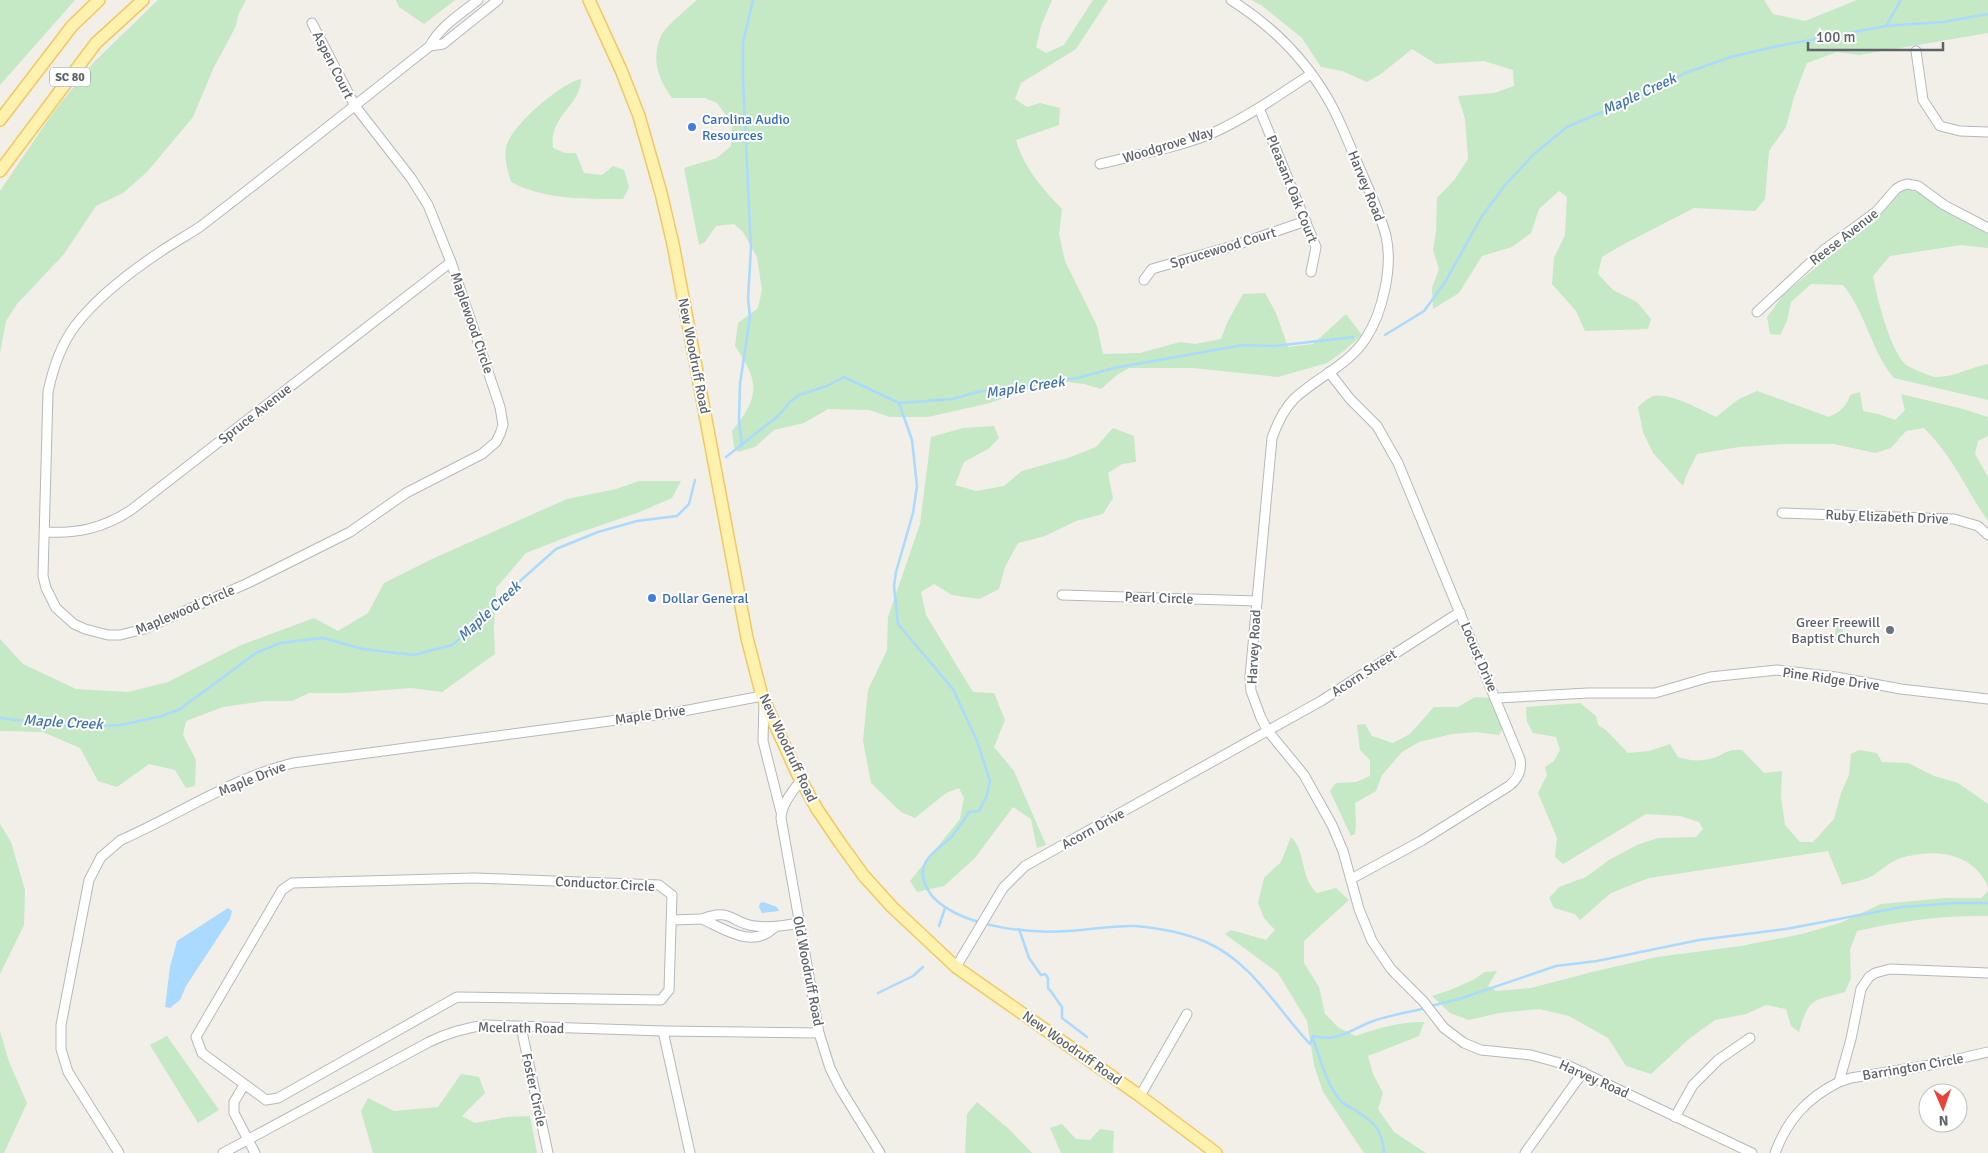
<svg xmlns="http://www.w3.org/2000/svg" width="1988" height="1153" font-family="Signika,sans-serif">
<rect width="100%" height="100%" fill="#f1efe8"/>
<g fill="#c5e8c5">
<path d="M0,0H75L0,85Z"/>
<path d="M158,0H246L239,13L235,28L213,69L193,117L147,172L123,193L96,206L64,254L17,304L6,321L0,353V191L52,114L94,62Z"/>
<path d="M396,0H455L424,24L399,7Z"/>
<path d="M697,0H1052L1041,26L1036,47L1046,53L1064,45L1093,0H1108L1076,49L1021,83L1015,99L1027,107L1040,103L1060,108L1059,125L1016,140C1024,168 1042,188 1062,209L1059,234L1065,261L1097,326L1103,354L1140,353L1180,342L1195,344L1221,339L1228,321L1243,294L1265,293L1276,313L1288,347L1313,344L1346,314L1362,335L1345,350L1327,363L1278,377L1193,368H1129L1117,375L1101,389L1084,384L1051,380L990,403L928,417H890L869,410L828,409L804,423L774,430L755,447L738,452L734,447L732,431C760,396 760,383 735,346L738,323L758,308L762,290L757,257L743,232L734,224L716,226L705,242L699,245L684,168L717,158L731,146L732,123L717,103L705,98H672C658,79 651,59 661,36C664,28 689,7 697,0Z"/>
<path d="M1251,0H1764L1773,14L1805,21L1857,0H1988V33L1859,55L1837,52L1807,63L1794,97L1786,127L1769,151L1765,199L1755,211L1694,208L1624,244L1602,257L1598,274L1613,290L1637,302L1651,319L1648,329L1585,331L1576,311L1552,284L1554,258L1565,235L1567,197L1559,191L1539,209L1531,233L1512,247L1482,256L1459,293L1433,309L1432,288L1439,269L1433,250L1436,232L1437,198L1455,179L1468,159L1465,119L1458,96L1494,93L1514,86L1513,70L1484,61L1436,64L1412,49L1381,74L1367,82L1342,71L1321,67L1302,38L1261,5Z"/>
<path d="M581,79C582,100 556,114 553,136C552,139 553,144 553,148L565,153H576L584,173L602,175L613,166L624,170L629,187L623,199C585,199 545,200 511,182C508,171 504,160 506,148C508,128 562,82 581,79Z"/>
<path d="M1906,189L1920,193L1943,210L1988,232V248L1961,245L1890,256L1873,276C1877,298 1889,346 1904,363C1907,367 1930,376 1935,377C1953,378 1971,367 1988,364V400L1894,378C1871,351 1866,313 1843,285L1811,284L1791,302L1787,321L1780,335L1770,334L1767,317L1784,294L1881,213L1893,198Z"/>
<path d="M1757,391L1829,417C1840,412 1847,406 1850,395L1860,392L1863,411L1878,414L1895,420L1905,410L1901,394L1963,409L1988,417V436L1978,441L1975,454L1988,477V521C1965,488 1954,458 1924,428L1906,431L1891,448L1875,453L1834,444H1784L1739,447L1697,454L1686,476L1683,486L1653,453L1643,432L1638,407C1642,404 1646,399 1651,397C1666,390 1701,410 1716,417L1739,399Z"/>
<path d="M994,426L999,438L988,449L964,462L955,485L976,491L1004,486L1022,471L1068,458L1096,447L1113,428L1134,436L1136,462L1122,464L1108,473L1113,498L1103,514L1076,521L1045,536L1018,543L1005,567L999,589L979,599L952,595L934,584L921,592L926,615L973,692L994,693L1005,720L994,747L1014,771L1046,845L1037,848L1031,819L1013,807L975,858L944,886L917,892L910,881L960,819L964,798L959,788L946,793L915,818L901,812L871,783L863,741L868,690L887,650L888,617L920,524L931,437L963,428Z"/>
<path d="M639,481H681L672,498L637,513L572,535L526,553L496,588L494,629L495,654L442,692L411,688L346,693H309L292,701H265L223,707L186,721L183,735L196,760L195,786L186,788L175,770L149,764L117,787L98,781L80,748L43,732L0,731V639L23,664L76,689L128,692L168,682L241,645L314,618L338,631L368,613L384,583L432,559L567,499L616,489Z"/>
<path d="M1836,625L1843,626L1841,643L1834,642Z"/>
<path d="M1475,697L1491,698L1503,727L1499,735L1476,732L1452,734L1419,742L1402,752L1382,775L1376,791L1355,803L1356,824L1355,834L1351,836L1330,791L1336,783L1356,782L1370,776V760L1360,750L1357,725L1365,724L1372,736L1393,743L1410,734L1434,707H1458Z"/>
<path d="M1580,703L1596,716L1598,725L1606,730L1628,753L1649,751L1670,744L1678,757C1690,761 1703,762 1716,757C1728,752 1728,749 1742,750L1764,773L1782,771L1781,797L1785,825L1800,842H1813L1834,819L1841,793L1849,775L1851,754L1859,750L1877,753L1882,762L1908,763L1934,776L1958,783L1988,804V887C1973,851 1931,848 1898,859C1889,863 1880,871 1872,876C1863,881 1851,882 1842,885L1828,851L1649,878L1611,893L1580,920L1575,914L1554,908L1549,898L1559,887L1586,877L1609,860L1637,845L1658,838L1696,837L1703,829L1699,822L1680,816L1646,814L1563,864L1555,857L1557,838L1538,793L1547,775L1545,767L1554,761L1560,750L1556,737L1533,733L1527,722L1526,707Z"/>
<path d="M0,824L11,842L25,890L24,925L0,974Z"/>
<path d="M1291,837C1306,851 1300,878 1317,893L1336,888L1349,900L1304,941V963L1319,987L1325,1014L1339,1028L1356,1036C1378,1028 1400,1022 1424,1022L1419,1036L1368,1056L1373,1074L1383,1093L1378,1109L1394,1132L1426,1153H1364L1323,1092L1314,1065L1307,1021L1278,973L1225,934L1231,930L1266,940L1275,930L1264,918L1258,903L1264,878L1281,862Z"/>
<path d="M1988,891V916C1943,915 1901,921 1857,931L1850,950L1851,978L1845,992C1813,1001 1809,997 1799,1032L1791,1026L1786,1009L1766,1005L1746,1014L1715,1020L1690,1038L1651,1074L1626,1066L1608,1038L1569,1016L1539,1009L1499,1013L1469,1020L1450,1013L1432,996L1450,990L1473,980L1485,972L1497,971L1488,986L1496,991L1531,988L1592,972L1657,957L1741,946L1802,934L1840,923L1881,904L1945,898H1981Z"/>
<path d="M0,1031L9,1062L27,1103L4,1153H0Z"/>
<path d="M167,1036L219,1110L198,1123L150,1045Z"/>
<path d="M461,1074L479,1077L485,1093L462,1116L475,1123L507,1117L530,1116L537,1153H373L361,1111L368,1098L394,1111L438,1107Z"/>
<path d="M977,1102L1009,1129L1032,1153H965L967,1114Z"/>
<path d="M1062,1124L1076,1139L1090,1140L1100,1129L1114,1131L1113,1153H1061L1050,1128Z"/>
</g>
<g fill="#aadaff">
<path d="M763,902L777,907L779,911L762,913L759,907L760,903Z"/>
<path d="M228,908L232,911L230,919L186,986L180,1000L170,1008L165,1007L170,967L177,941Z"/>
</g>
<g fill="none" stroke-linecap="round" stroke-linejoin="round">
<g stroke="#aadaff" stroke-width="2.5">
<path d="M1886,26L1901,0"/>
<path d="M1385,335L1424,311L1444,284L1482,216L1506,184L1534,154L1567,127L1628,101L1685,73L1731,57L1773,47L1886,26L1943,22L1988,14"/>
<path d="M899,403L912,440L917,486L913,513L896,572L894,586L898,624L953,689L977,741L990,781L987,795L979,811L969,812C963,821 958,830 951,837C942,847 924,856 923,871C922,883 929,894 937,901C967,927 1029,934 1067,931C1090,930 1113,925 1135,926C1158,928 1185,933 1206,942C1252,962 1277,1009 1310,1044L1313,1036"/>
<path d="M742,446L739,420L740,384L750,317L748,298L751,248L743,80V43L753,0"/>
<path d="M726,457L778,416L790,402L799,395L827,386L844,377L899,403L953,399L977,392L1077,378L1114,368L1243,345L1275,346L1353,337"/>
<path d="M0,718L65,726H98L121,725L162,716L180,709L256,653L280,643L323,638L363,649L414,655L452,645L482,620L510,590L556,549L598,532L637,521L677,516L689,504L695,480"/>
<path d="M939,926L945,908"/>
<path d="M1019,929L1029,958L1041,975L1045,974L1048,978V988C1054,994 1056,1000 1062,1007V1018L1087,1037"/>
<path d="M878,993L913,976L923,967"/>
<path d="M1431,1006L1459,999L1556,966L1597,961L1699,940L1786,929L1902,907L1955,903H1988"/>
<path d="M1313,1036C1340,1043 1352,1028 1376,1020C1392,1015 1409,1012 1426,1008"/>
<path d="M1313,1038C1319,1056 1328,1089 1342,1102C1345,1105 1351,1108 1355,1110C1375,1123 1382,1129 1384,1153"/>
</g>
<defs>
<g id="minor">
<path d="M1231,0C1274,27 1310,64 1334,110C1342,126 1349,144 1357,162C1367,186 1379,210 1386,236C1393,266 1383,312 1366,338C1349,365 1317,377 1294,399C1283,410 1277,424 1272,438L1250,677L1251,691L1261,718L1268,731L1304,775L1332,825L1343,851L1359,909L1372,941L1391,969L1423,1001L1444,1028L1464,1043L1481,1050L1531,1055L1567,1065L1752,1153"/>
<path d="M312,23L355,106L411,178L428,205L451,262L500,407L503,425L500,434L496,442L482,454L406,493L350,532L248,583L144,629L120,635H108L85,629L74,624L56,608L46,588L43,576L48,392C53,368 60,346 75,326C97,297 130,272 160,252C173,243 188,235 201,226C278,167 354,106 430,46C439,27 462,13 478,0"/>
<path d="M430,46L443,44L498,0"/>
<path d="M1916,51L1923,100L1940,126L1960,131L1988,132"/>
<path d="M1259,108L1316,247L1311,272"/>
<path d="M1100,164C1135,155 1182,147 1215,132C1249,116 1279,95 1311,74"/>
<path d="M1144,280L1152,269L1236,245L1306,221"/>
<path d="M1757,312L1824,250L1876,212L1896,189L1901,186L1907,184L1918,186L1944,205L1988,228"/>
<path d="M1329,372L1350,399L1377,426L1398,463L1520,759C1522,771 1518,779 1509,786L1421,841L1351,879"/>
<path d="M1782,513L1954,519L1978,526L1988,535"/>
<path d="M45,532C77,534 104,528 131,510L451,262"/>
<path d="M1062,595L1257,601"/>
<path d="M1497,698L1588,693H1655L1710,677L1777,670L1836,677L1901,689L1988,699"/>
<path d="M764,702L763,741L781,812"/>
<path d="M801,780C793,791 782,803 781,818L819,1033L830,1068L840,1088L880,1153"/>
<path d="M474,878L659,885L672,895L669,990L661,1000L457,997L278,1098L266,1100L202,1053L196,1037L282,890L292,883Z"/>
<path d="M672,920L702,919"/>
<path d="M774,928C751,949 725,929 702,919C732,907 732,924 755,926C770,928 784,926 799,923"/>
<path d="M956,967L1003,888L1025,866L1321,701L1460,612"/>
<path d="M1988,973L1890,969L1875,973L1869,977L1861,989L1851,1039L1839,1082L1851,1078L1936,1064L1988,1052"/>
<path d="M521,1027L548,1153"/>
<path d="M663,1031L690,1153"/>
<path d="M244,1085L234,1102V1113L255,1153"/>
<path d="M1140,1096L1187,1014"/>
<path d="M1675,1117L1693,1085L1718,1060L1750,1038"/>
<path d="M119,1153L68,1072L61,1049V1025L89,880L101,857L121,840C178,815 232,778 293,763L678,712L762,696"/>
<path d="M223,1153L429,1042C447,1033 465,1028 485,1025L663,1031L819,1033"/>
<path d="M1525,1153L1583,1072"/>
<path d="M1775,1153C1787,1120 1807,1098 1839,1082"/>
</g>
<g id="major">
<path d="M589,0L621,70L639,116L661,193L673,244L747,638L762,696L797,773L817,809L840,843L864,876L892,907L956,967L1140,1096L1216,1153"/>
<path d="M0,120L72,26L99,0"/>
<path d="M0,171L96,43L143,0"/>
</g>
</defs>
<use href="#minor" stroke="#b5b8bc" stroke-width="11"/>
<use href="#major" stroke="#f2c960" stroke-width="14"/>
<use href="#minor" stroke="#fff" stroke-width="9"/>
<use href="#major" stroke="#fff2af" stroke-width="11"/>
</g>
<g fill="#3f7fe0" stroke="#fff" stroke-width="2">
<circle cx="692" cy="127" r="5"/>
<circle cx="652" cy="598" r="5"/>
</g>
<circle fill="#6b7280" stroke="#fff" stroke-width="2" cx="1890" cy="630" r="5"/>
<g text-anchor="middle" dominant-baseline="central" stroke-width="4" stroke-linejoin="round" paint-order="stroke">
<rect fill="#fff" stroke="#8f9295" stroke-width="1" x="50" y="67.5" width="40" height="19" rx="4"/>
<g font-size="12" font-weight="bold" fill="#5f6368">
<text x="70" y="77">SC 80</text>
</g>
<g font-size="14" fill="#5f6368" stroke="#fff">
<text transform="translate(333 65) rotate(63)">Aspen Court</text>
<text transform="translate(1168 145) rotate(-17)">Woodgrove Way</text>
<text transform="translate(1366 186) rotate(68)">Harvey Road</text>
<text transform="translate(1292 189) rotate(68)">Pleasant Oak Court</text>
<text transform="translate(1844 237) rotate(-38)">Reese Avenue</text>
<text transform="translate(1223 248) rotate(-17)">Sprucewood Court</text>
<text transform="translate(472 323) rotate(71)">Maplewood Circle</text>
<text transform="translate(694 356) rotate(79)">New Woodruff Road</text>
<text transform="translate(255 414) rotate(-38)">Spruce Avenue</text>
<text transform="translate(1887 517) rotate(2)">Ruby Elizabeth Drive</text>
<text transform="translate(1159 598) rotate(2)">Pearl Circle</text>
<text transform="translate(185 610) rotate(-23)">Maplewood Circle</text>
<text transform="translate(1254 647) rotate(-87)">Harvey Road</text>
<text transform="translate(1479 657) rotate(67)">Locust Drive</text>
<text transform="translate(1364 673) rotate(-33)">Acorn Street</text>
<text transform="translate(1831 679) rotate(8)">Pine Ridge Drive</text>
<text transform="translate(650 715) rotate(-8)">Maple Drive</text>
<text transform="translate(788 748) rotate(65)">New Woodruff Road</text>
<text transform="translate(252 779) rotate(-22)">Maple Drive</text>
<text transform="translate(1093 829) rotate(-29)">Acorn Drive</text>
<text transform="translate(605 884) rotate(3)">Conductor Circle</text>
<text transform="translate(808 971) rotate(79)">Old Woodruff Road</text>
<text transform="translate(521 1028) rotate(1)">Mcelrath Road</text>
<text transform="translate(1072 1048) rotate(35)">New Woodruff Road</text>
<text transform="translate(1913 1067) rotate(-10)">Barrington Circle</text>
<text transform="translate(1594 1079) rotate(24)">Harvey Road</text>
<text transform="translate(534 1090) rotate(78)">Foster Circle</text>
</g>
<g font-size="14" fill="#366cbe" stroke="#fff" text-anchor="start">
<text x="702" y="119">Carolina Audio<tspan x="702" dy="16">Resources</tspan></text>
<text x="662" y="598">Dollar General</text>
</g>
<g font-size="14" fill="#5b616d" stroke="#fff" text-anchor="end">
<text x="1880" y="622">Greer Freewill<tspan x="1880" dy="16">Baptist Church</tspan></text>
</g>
<g font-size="15" font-style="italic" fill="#4174aa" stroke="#fff">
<text transform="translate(1639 94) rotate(-25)">Maple Creek</text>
<text transform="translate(1025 387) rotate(-9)">Maple Creek</text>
<text transform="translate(489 611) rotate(-43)">Maple Creek</text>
<text transform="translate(63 722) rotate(3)">Maple Creek</text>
</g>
</g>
<g transform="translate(1943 1108) rotate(178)"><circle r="24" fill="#ffffff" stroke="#bfc1c3"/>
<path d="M0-4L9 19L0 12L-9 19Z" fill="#ea4335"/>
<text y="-8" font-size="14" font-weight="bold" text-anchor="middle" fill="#5f6368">N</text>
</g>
<path d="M1808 42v8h135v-8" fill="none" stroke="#5f6368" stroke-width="2.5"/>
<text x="1816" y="42" font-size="15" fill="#5f6368" stroke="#ffffff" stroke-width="4" paint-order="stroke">100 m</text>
</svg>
